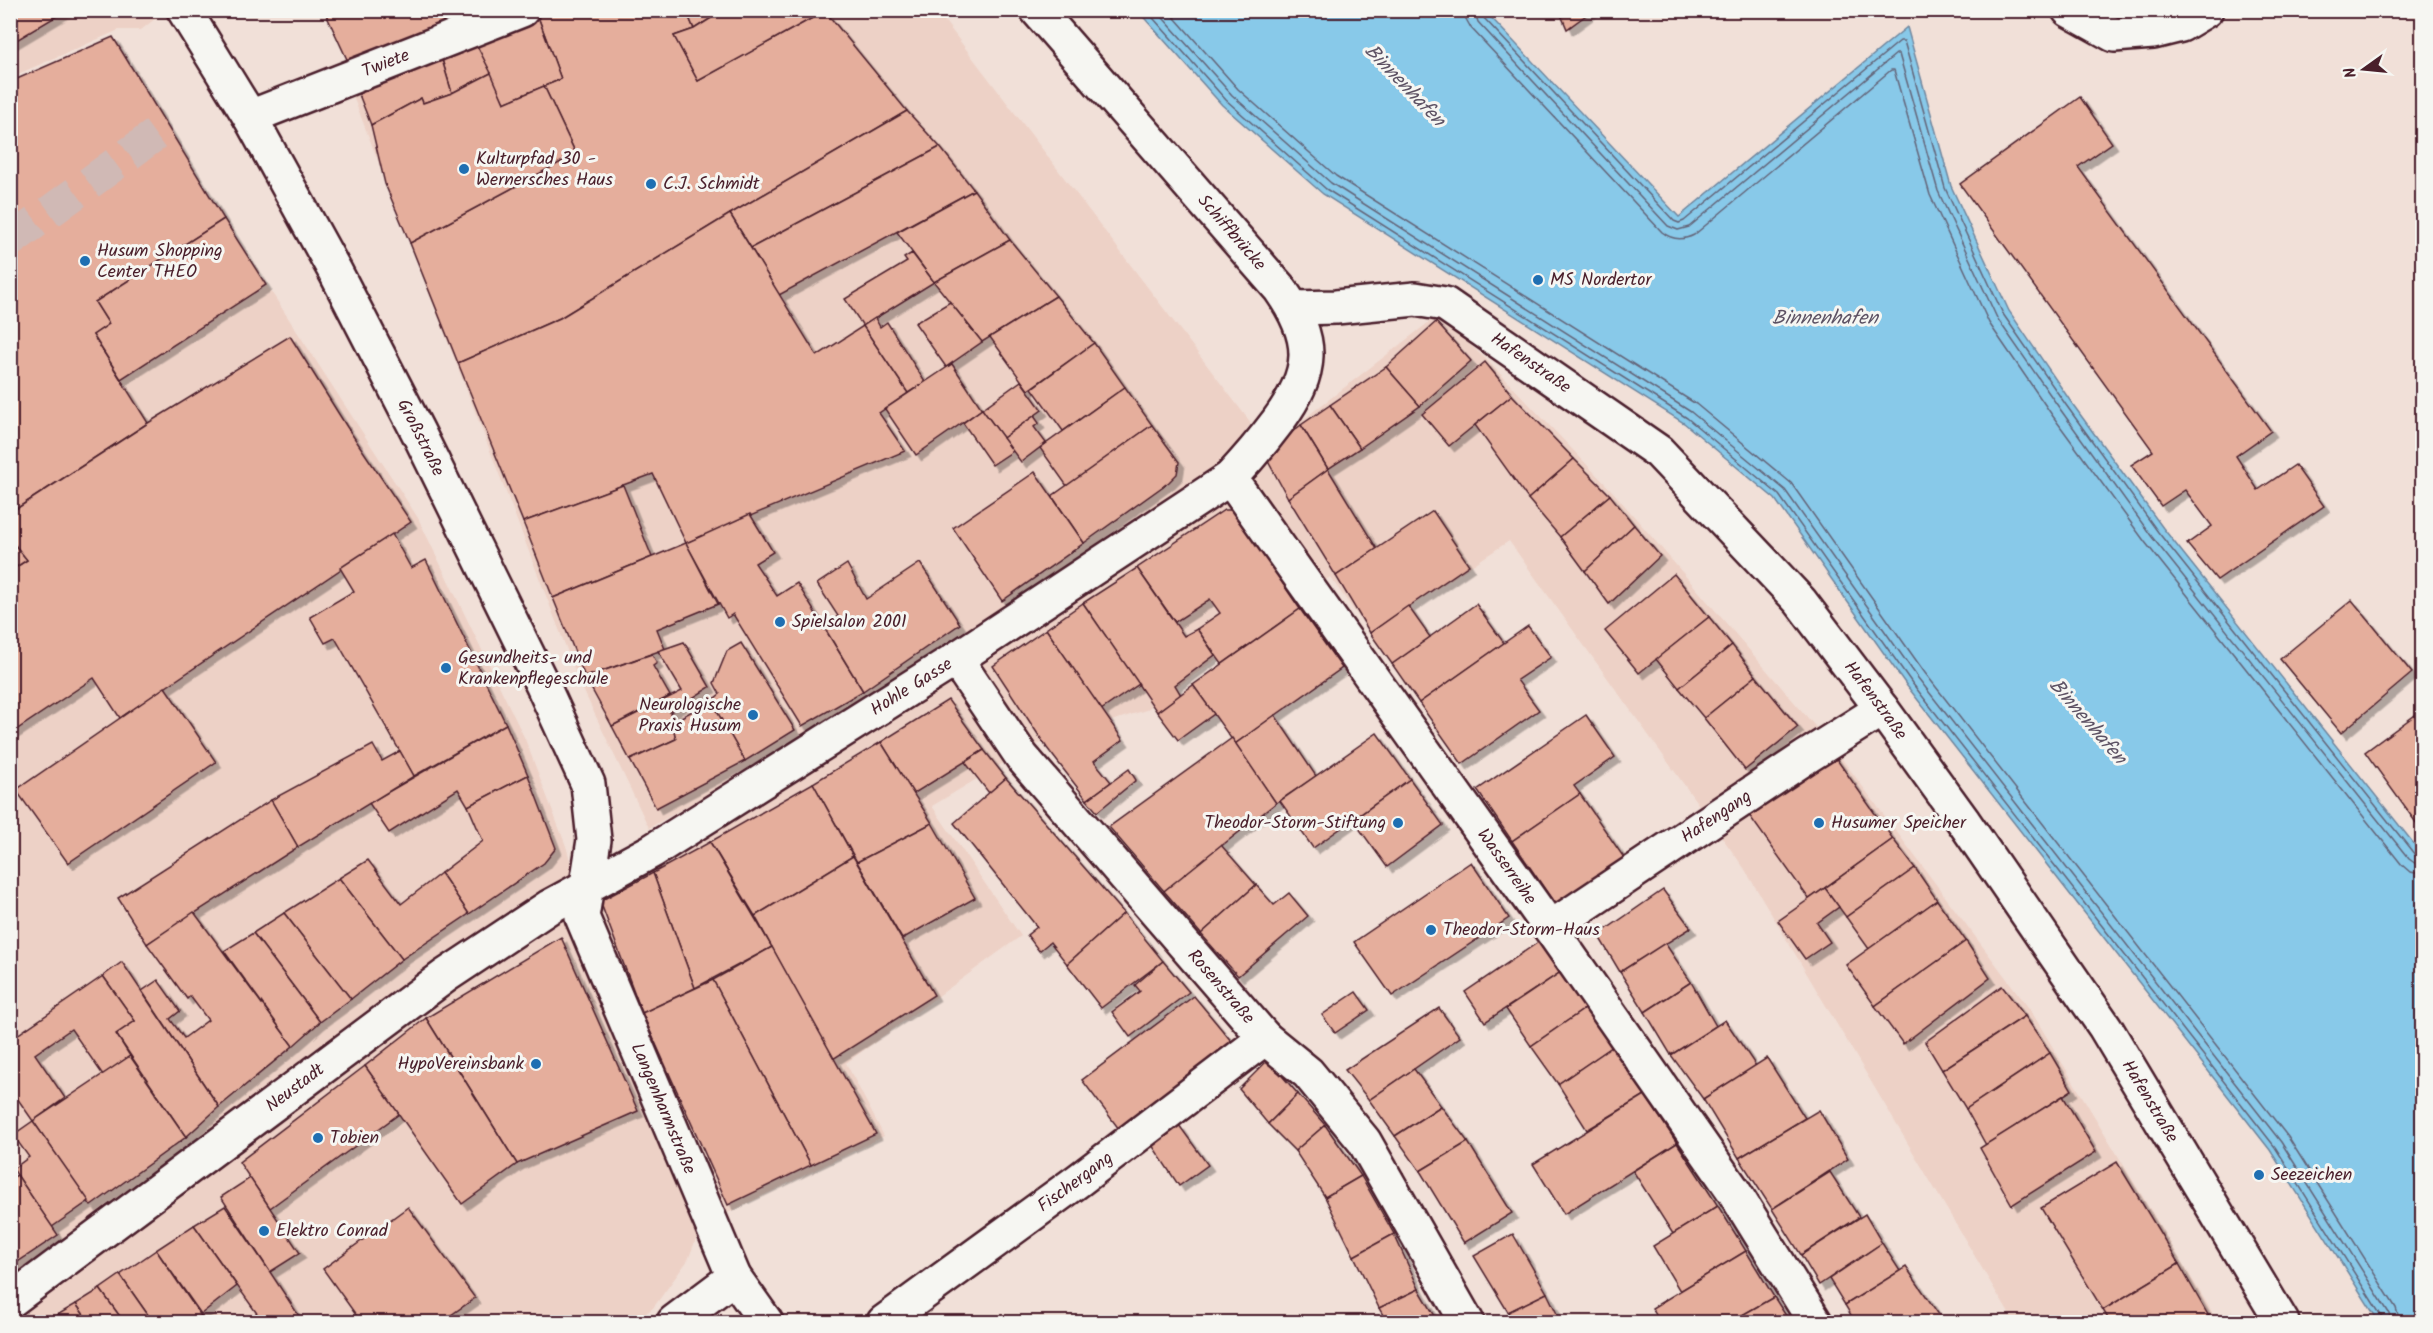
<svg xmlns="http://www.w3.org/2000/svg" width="2433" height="1333" font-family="Kalam,sans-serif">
<defs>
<filter id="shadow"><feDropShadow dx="5.5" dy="5.5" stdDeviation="0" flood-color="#0004"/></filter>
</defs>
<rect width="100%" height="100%" fill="#f1e0d8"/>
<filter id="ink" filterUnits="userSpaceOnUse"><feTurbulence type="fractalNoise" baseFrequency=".0167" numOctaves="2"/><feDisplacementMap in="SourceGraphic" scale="12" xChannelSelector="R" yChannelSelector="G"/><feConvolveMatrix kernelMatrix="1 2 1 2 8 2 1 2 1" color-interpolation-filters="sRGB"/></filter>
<g filter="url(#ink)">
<g fill="#edd1c6">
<path d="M158,10L161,14L141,30H119L11,77V11Z"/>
<path d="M324,11H937L1251,423L1223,464L948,655L649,828L579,681L346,78L352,70Z"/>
<path d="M224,219L418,518L525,739L566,846L573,871L666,858L950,681L1005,762L932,806L1021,936L846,1063L884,1136L701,1226L688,1260L653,1308L634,1322H11L10,571L148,423L93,335Z"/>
<path d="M1437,316L1487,360L1613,492L1833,747L2031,1011L2218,1322H2014L1744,868L1509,541L1370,633L1330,577L1146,710L1036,745L979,662L1270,445Z"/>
</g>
<path fill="#88c9e9" stroke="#6f859d" stroke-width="1.5" d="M1138,11H1485L1679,217L1907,27L1951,186L2009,311L2071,402L2163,528L2422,854V1322H2379L2270,1150L1907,686L1775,499L1684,423L1323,194L1222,105Z"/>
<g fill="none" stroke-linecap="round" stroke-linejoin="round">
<g stroke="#636377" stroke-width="1.5">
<path d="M1146,10L1226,100L1326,189L1687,418L1779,495L1912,683L2275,1147L2382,1317L2383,1322"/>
<path d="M1156,10L1232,95L1331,183L1691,412L1785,490L1918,678L2281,1142L2389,1313L2391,1322"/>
<path d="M1168,10L1238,89L1336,176L1696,404L1791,483L1925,673L2288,1137L2396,1308L2400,1322"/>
<path d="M1465,10L1466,19L1471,28L1662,232C1672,240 1682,241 1694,235L1891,70H1894L1930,195L1989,323L2052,415L2145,542L2402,865L2410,872L2422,874"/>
<path d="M1474,10L1478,22L1668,226L1678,230L1689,227L1896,54H1899L1938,191L1997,318L2060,409L2152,537L2409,859L2416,864L2422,865"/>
<path d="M1481,10L1483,17L1674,221L1679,223L1684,221L1900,41H1904L1945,188L2003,314L2066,405L2158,532L2415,855L2422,857"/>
</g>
</g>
<g fill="#e5ae9c" stroke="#4a1f2b" stroke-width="1.5" filter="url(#shadow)">
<path d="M10,10H67L10,44Z"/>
<path d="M324,10H499L352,70Z"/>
<path d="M546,10H686L694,29L674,36L698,81L825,11L907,111L730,214L560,318L458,363L410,243L576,154L544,86L561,79L537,14Z"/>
<path d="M686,10H724L694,29Z"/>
<path d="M724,10H825V11L698,81L674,36L694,29Z"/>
<path d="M1559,10H1593L1567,29Z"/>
<path d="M537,14L561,79L504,103L474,40Z"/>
<path d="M113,37L224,219L95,302L109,324L93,335L148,423L10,513V82Z"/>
<path d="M474,40L491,73L452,93L440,53Z"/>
<path d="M440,53L452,93L423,103L421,98L371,125L356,87Z"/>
<path d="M491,73L504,103L544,86L576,154L410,243L385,184L371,125L421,98L423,103L452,93Z"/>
<path d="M2080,97L2112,143L2078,167L2271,431L2236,456L2258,490L2295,465L2324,506L2217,580L2187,544L2212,526L2185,490L2161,506L2131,465L2153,451L1960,184Z"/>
<path d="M907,111L940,147L751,248L730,214Z"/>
<path d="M940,147L974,190L779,295L751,248Z"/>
<path d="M974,190L1010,240L934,282L897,232Z"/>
<path d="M730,214L817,356L863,326L908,393L879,413L905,451L686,543L653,474L523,522L458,363L560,318Z"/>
<path d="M224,219L266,285L121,379L93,335L109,324L95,302Z"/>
<path d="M1010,240L1056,296L982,342L934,282Z"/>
<path d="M912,253L934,282L863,326L845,299L907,262L904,258Z"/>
<path d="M1056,296L1094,343L1028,390L990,337Z"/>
<path d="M950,302L982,342L946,367L915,323Z"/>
<path d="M875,318L880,327L887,322L925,382L908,393L863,326Z"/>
<path d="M1436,322L1471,361L1420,406L1386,367Z"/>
<path d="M290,336L347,427L411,522L120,718L94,678L10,734V571L27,560L10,539V513L148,423Z"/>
<path d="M1094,343L1125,387L1063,431L1032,388Z"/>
<path d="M1485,362L1512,395L1449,446L1422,414Z"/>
<path d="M952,364L982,409L916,455L885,409Z"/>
<path d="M1386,367L1420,406L1360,448L1330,405Z"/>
<path d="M1021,381L1042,410L1003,438L982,409Z"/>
<path d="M1125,387L1152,425L1067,486L1040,448Z"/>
<path d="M1512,395L1574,459L1528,499L1475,425Z"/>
<path d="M1330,405L1360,448L1328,469L1301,425Z"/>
<path d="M982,409L1013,451L992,465L963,423Z"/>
<path d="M1034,416L1039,423L1034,427L1046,443L1021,462L1003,438Z"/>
<path d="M1152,425L1179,462L1177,474L1169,482L1084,543L1052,496Z"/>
<path d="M1301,425L1328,469L1288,498L1264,454Z"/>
<path d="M1574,459L1610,495L1560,537L1528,499Z"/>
<path d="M1328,469L1377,549L1336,576L1288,498Z"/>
<path d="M1035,472L1084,543L1002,601L953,528Z"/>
<path d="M623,485L652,557L553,598L523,522Z"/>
<path d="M1610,495L1634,525L1585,571L1560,537Z"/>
<path d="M1224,510H1233L1300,609L1222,664L1197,629L1220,613L1210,599L1175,622L1137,568Z"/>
<path d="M1433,511L1469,565L1370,633L1336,576Z"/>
<path d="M750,514L773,552L755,563L777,596L797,583L863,691L802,726L733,614L727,618L686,543Z"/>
<path d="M1634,525L1660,556L1609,604L1585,571Z"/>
<path d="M392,534L411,568L426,560L506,724L414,776L335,638L325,643L310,617L354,591L340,568Z"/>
<path d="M10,539L27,560L10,571Z"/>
<path d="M686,543L718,604L657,629L665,649L585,677L553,598Z"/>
<path d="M920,563L960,624L863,691L824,627L838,616L817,584L847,564L866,599Z"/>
<path d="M1137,568L1184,636L1197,629L1215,655L1175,685L1181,695L1157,712L1083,603Z"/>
<path d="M1674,574L1709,617L1639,673L1605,631Z"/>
<path d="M2352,600L2412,673L2341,733L2280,659Z"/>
<path d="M1083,603L1139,684L1101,710L1046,629Z"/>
<path d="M1476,604L1504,643L1419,703L1392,664Z"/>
<path d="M1408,606L1430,637L1392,664L1370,633Z"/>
<path d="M1300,609L1342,668L1235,744L1193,685Z"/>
<path d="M1709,617L1732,645L1679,688L1656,659Z"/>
<path d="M1528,626L1551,657L1517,680L1539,710L1462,764L1419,703Z"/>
<path d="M1046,629L1123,740L1094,761L1111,782L1087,800L1047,748L993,666Z"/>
<path d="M684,642L710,687L670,712L676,739L630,760L612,726L682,691L658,651Z"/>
<path d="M741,643L795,730L745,761L711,701L720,694L714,683L727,651Z"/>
<path d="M1732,645L1756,676L1704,718L1679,688Z"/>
<path d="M652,654L657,663L653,666L670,696L612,726L585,677Z"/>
<path d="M1756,676L1798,727L1745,770L1704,718Z"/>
<path d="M1193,685L1214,714L1178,740L1157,712Z"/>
<path d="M165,687L216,762L68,863L16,790Z"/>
<path d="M948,700L984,750L913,794L881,742Z"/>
<path d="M711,701L745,761L656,808L630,760L676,739L672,722Z"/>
<path d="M2422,710V831L2365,752Z"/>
<path d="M1275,715L1316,776L1276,803L1235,744Z"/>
<path d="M1586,715L1615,757L1574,786L1580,794L1512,841L1477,790Z"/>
<path d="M506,724L528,775L468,806L458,789L389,833L369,803Z"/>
<path d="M1377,733L1410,779L1313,848L1280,801Z"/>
<path d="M1232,738L1276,803L1164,891L1109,827Z"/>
<path d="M881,742L932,823L857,862L813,783Z"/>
<path d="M373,745L382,761L400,751L414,776L298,847L271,800Z"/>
<path d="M1828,747L1893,839L1809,899L1744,808Z"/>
<path d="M984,750L1006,778L989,793L965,762Z"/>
<path d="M1129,769L1136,780L1097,812L1087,800Z"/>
<path d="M528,775L556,848L544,863L469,914L441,873L483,841L468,806Z"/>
<path d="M1006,778L1124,913L1067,964L1050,942L1039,951L1027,935L1037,927L954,823Z"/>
<path d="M1410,779L1443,825L1387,867L1353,820Z"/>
<path d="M813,783L853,856L755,916L710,842Z"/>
<path d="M1580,794L1627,862L1559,910L1512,841Z"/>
<path d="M271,800L298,847L147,944L118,898Z"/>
<path d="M932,823L975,898L902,939L857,862Z"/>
<path d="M1893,839L1915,868L1846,917L1825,888Z"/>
<path d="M710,842L772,947L695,988L653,873Z"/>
<path d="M1221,845L1256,885L1201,934L1164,891Z"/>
<path d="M853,856L934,995L833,1059L755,916Z"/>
<path d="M368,860L401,904L441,873L469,914L402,959L339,878Z"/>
<path d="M1471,862L1509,918L1392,996L1354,942Z"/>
<path d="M1915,868L1937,900L1869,949L1846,917Z"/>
<path d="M653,873L695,988L642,1013L600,901Z"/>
<path d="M339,878L402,959L351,999L284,913Z"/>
<path d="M1256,885L1274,905L1289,893L1308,916L1238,976L1201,934Z"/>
<path d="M1825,888L1839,907L1817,923L1830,942L1805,959L1778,921Z"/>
<path d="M1663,890L1691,928L1620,972L1598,935Z"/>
<path d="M1937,900L1966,941L1875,1006L1846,965Z"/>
<path d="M194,912L293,1046L219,1107L142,991L158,980L180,1011L170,1019L184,1038L208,1020L190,996L187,999L147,944Z"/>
<path d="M284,913L351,999L320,1022L253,933Z"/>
<path d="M1124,913L1163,961L1101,1008L1067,964Z"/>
<path d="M253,933L320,1022L293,1046L224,951Z"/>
<path d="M561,937L638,1111L517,1164L426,1018Z"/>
<path d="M1540,941L1561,972L1485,1022L1465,992Z"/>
<path d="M1966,941L1990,978L1903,1044L1875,1006Z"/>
<path d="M1665,943L1691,982L1645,1012L1620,972Z"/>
<path d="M772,947L876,1134L811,1165L713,980Z"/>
<path d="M1163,961L1189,992L1130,1037L1112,1012L1140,991L1135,985Z"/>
<path d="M122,962L219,1107L186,1137L116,1034L135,1021L103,976Z"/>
<path d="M1561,972L1586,1008L1531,1046L1506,1009Z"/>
<path d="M103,976L135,1021L116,1034L130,1056L103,1075L71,1029L35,1054L65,1098L33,1121L10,1088V1040Z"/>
<path d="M713,980L811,1165L728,1205L642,1013Z"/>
<path d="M1691,982L1716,1026L1671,1055L1645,1012Z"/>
<path d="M2002,986L2025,1016L1942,1070L1925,1042Z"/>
<path d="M1356,992L1369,1010L1335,1033L1322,1015Z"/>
<path d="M1194,996L1232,1042L1119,1129L1082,1080Z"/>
<path d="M1439,1008L1460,1037L1369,1100L1345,1070Z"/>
<path d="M1586,1008L1612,1047L1558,1084L1531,1046Z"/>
<path d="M2025,1016L2050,1053L1966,1109L1942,1070Z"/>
<path d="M426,1018L517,1164L462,1204L365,1066Z"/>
<path d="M1725,1020L1756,1066L1703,1099L1671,1055Z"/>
<path d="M1612,1047L1645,1095L1587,1130L1558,1084Z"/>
<path d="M2050,1053L2072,1090L1986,1145L1966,1109Z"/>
<path d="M130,1056L186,1137L91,1206L33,1121Z"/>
<path d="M1767,1058L1805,1118L1739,1158L1703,1099Z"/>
<path d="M1268,1060L1298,1094L1268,1124L1239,1089Z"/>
<path d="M365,1066L399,1114L270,1208L239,1162Z"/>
<path d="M1414,1069L1441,1106L1395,1136L1369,1100Z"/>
<path d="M1298,1094L1325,1125L1295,1151L1268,1124Z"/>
<path d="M1645,1095L1677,1143L1564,1214L1533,1164Z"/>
<path d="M2063,1096L2096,1152L2012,1205L1980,1148Z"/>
<path d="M1441,1106L1468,1142L1420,1171L1395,1136Z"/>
<path d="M1819,1110L1848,1159L1772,1209L1739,1158Z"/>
<path d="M33,1121L89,1201L52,1227L13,1169L29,1157L13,1135Z"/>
<path d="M1179,1125L1208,1165L1179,1186L1152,1145Z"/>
<path d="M1325,1125L1361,1176L1325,1197L1295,1151Z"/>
<path d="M1468,1142L1512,1213L1464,1243L1420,1171Z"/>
<path d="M1677,1143L1718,1206L1673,1234L1633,1171Z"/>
<path d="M2117,1162L2179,1264L2103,1310L2041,1208Z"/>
<path d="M1830,1172L1859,1217L1801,1255L1772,1209Z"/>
<path d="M17,1175L58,1235L10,1267V1179Z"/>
<path d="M1361,1176L1394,1234L1354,1256L1325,1197Z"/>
<path d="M250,1178L300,1253L270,1272L221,1197Z"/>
<path d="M225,1206L270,1272L303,1322H263L194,1225Z"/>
<path d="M1718,1206L1746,1251L1680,1291L1653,1246Z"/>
<path d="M408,1207L475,1298L441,1322H361L323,1269Z"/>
<path d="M1865,1214L1882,1243L1819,1285L1801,1255Z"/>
<path d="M194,1225L237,1286L201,1314L156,1250Z"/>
<path d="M1394,1234L1419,1289L1379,1308L1354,1256Z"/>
<path d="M1513,1234L1547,1293L1508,1312L1474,1256Z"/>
<path d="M1882,1243L1900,1271L1845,1305L1829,1279Z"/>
<path d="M156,1250L205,1322H153L120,1275Z"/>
<path d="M1746,1251L1774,1297L1730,1322H1660L1652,1308Z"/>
<path d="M2179,1264L2212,1322H2110L2103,1310Z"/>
<path d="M1906,1267L1944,1322H1855L1845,1305Z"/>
<path d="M120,1275L153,1322H124L100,1289Z"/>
<path d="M100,1289L124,1322H89L76,1304Z"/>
<path d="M1419,1289L1435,1316L1423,1322H1387L1379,1308Z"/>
<path d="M1547,1293L1561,1322H1513L1508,1312Z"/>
<path d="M1774,1297L1790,1322H1730Z"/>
<path d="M76,1304L89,1322L47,1321Z"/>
</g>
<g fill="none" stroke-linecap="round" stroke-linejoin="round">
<path stroke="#d0b9b5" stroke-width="33" stroke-dasharray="33 16" stroke-linecap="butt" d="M10,241L167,126"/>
<defs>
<g id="street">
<path id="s1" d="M184,10L250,117L336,273L418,432L543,686L588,784L594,840L582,917L734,1277L766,1322"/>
<path d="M2069,10L2114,35L2153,32L2181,25L2206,10"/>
<path id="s2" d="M250,117L522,10"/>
<path id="s3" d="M1294,308L1336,307L1415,299L1445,304L1659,452L1800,601L1882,709L1964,822L2105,1027L2282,1322"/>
<path id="s4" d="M1230,478L1550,928L1733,1190L1815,1322"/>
<path id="s5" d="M956,659L1022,757L1265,1038L1308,1073L1364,1141L1467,1322"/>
<path id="s6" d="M1550,928L1806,757L1882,709"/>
<path id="s7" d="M10,1301L445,976L549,907L652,851L956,659L1230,478C1247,460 1263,441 1278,421C1314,372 1316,340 1280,289L1037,10"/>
<path d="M674,1322L734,1277"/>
<path id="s8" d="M884,1322L1079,1180L1265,1038"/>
</g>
</defs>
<use href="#street" stroke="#4a1f2b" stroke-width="38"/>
<use href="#street" stroke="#f6f6f2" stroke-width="33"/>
</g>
</g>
<g fill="#1f6fb2" stroke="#f6f6f2" stroke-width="2">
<circle cx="464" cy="169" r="6"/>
<circle cx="651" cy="184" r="6"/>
<circle cx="85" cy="261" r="6"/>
<circle cx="1538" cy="280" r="6"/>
<circle cx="780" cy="622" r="6"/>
<circle cx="446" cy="668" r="6"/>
<circle cx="753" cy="715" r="6"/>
<circle cx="1398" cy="823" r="6"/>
<circle cx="1819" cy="823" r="6"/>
<circle cx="1431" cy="930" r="6"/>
<circle cx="536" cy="1064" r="6"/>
<circle cx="318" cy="1138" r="6"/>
<circle cx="2259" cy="1175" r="6"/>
<circle cx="264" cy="1231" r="6"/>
</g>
<g text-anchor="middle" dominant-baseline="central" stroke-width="6" stroke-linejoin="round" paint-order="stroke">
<g font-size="18" fill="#4a1f2b" stroke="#f6f6f2">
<text stroke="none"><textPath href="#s2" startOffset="146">Twiete</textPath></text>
<text transform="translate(1231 233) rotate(49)">Schiffbrücke</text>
<text stroke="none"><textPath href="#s3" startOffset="256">Hafenstraße</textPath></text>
<text stroke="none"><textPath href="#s1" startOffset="489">Großstraße</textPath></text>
<text stroke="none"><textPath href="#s7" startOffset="1092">Hohle Gasse</textPath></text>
<text stroke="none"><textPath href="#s3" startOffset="742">Hafenstraße</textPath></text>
<text stroke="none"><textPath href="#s6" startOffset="200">Hafengang</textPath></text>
<text stroke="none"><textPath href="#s4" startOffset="477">Wasserreihe</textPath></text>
<text stroke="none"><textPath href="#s5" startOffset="422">Rosenstraße</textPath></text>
<text stroke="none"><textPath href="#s7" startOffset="356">Neustadt</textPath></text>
<text stroke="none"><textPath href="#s3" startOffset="1228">Hafenstraße</textPath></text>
<text stroke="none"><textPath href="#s1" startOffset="1216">Langenharmstraße</textPath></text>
<text stroke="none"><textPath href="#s8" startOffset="237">Fischergang</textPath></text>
</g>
<g font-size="18" fill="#4a1f2b" stroke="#f6f6f2" text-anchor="start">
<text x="476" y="159">Kulturpfad 30 -<tspan x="476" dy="21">Wernersches Haus</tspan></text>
<text x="663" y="184">C.J. Schmidt</text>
<text x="97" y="251">Husum Shopping<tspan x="97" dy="21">Center THEO</tspan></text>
<text x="1550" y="280">MS Nordertor</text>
<text x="792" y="622">Spielsalon 2001</text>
<text x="458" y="658">Gesundheits- und<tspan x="458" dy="21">Krankenpflegeschule</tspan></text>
<text x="741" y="705" text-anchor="end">Neurologische<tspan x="741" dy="21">Praxis Husum</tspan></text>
<text x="1386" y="823" text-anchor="end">Theodor-Storm-Stiftung</text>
<text x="1831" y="823">Husumer Speicher</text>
<text x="1443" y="930">Theodor-Storm-Haus</text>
<text x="524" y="1064" text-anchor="end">HypoVereinsbank</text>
<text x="330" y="1138">Tobien</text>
<text x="2271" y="1175">Seezeichen</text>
<text x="276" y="1231">Elektro Conrad</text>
</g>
<g font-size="20" font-style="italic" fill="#5d5264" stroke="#f6f6f2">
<text transform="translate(1404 86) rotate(46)">Binnenhafen</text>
<text x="1825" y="319">Binnenhafen</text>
<text transform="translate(2087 722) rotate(49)">Binnenhafen</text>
</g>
</g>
<rect width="2433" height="1333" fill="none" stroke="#f6f6f2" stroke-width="36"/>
<rect x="18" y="18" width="2397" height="1297" fill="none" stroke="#4a1f2b" stroke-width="2" filter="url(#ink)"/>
<g transform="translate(2364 69) rotate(255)" stroke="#f6f6f2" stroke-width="4.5" paint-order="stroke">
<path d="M0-4.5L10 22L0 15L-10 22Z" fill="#4a1f2b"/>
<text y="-9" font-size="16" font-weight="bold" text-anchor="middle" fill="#4a1f2b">N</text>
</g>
</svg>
